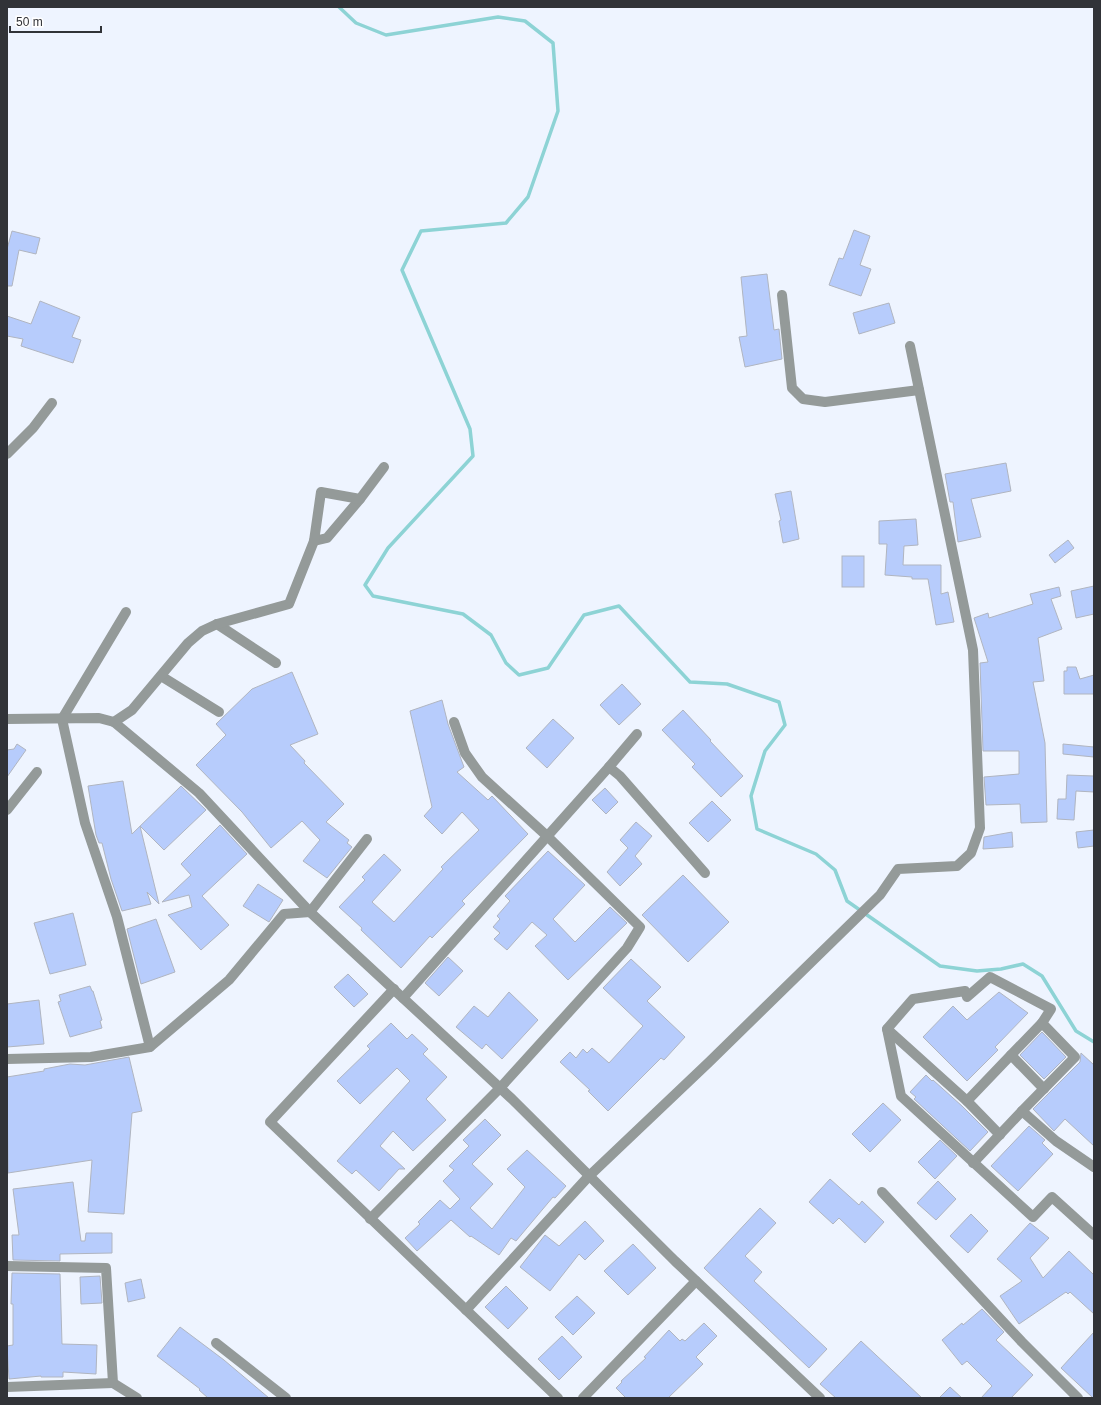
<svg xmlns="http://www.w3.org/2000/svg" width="1101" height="1405" font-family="Arial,sans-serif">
<rect width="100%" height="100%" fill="#eef4ff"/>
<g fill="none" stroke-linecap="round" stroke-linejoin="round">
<path stroke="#8dd3d5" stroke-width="3.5" d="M339,7L356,23L386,35L498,17L525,21L553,43L558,111L528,197L506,223L421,231L402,270L470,429L473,456L388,548L365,585L373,596L463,614L491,635L506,663L519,675L548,668L584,615L619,606L690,682L727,684L779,702L785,725L765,751L751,796L757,829L816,854L835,870L847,901L940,966L977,971L1001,969L1023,964L1042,976L1076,1031L1094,1042"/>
</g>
<g fill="#b7ccfc" stroke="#b0b5c0">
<path d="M854,230L870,236L860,265L871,269L861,296L829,285L839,258L843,259Z"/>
<path d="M12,231L40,238L36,254L19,250L12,286H7V249Z"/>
<path d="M767,274L774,330L779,329L782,359L745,367L739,337L747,336L741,277Z"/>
<path d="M40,301L80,317L72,337L81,340L73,363L21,346L23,339L7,336V316L31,324Z"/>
<path d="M889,303L895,323L859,334L853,313Z"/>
<path d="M1006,463L1011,491L971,499L981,537L958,542L953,502H950L945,474Z"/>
<path d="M791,491L799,539L783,543L779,521L781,520L775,494Z"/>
<path d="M916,519L918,545L904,546L903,565H941V594L948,592L954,622L936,625L928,579H912V577L885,575L887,544H879V521Z"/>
<path d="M1068,540L1074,548L1055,563L1049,555Z"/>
<rect x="842" y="556" width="22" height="31"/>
<path d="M1094,586V614L1076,618L1071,591Z"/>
<path d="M1059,587L1061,596L1051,599L1062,629L1038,638L1044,681L1033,682L1045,743L1047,822L1021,823L1020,804L986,805L984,777L1019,774V751H983L980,663L988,662L974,618L988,613L989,618L1033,604L1030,594Z"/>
<path d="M1067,667H1076L1080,679L1094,675V694H1064V671H1067Z"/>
<path d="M292,672L318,734L290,745L305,761L304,763L344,804L326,822L349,840L347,843L352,847L327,878L303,861L320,840L302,821L271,848L242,812L196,765L226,735L216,724L252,689Z"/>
<path d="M622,684L641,704L619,725L600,705Z"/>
<path d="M442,700L448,724L464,767L457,772L488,800L492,796L528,834L462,901L465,904L432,938L430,936L401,968L361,930L362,928L339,907L365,880L362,877L384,854L401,870L372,902L394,922L443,869L441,867L479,830L462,812L442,834L424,816L432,807L410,711Z"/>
<path d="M683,710L711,740L710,741L743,776L721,797L692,767L695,764L662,730Z"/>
<path d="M553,719L574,738L547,768L526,748Z"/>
<path d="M17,744L26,750L7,777V750L14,749Z"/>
<path d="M1063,744L1094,747V757L1063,754Z"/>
<path d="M1067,775L1094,776V792L1076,791L1074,820L1057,819L1058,799H1066Z"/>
<path d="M123,781L132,834L181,786L206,810L164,850L140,826L159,904L147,892L151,904L122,911L111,879L102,843H99L96,835L88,786Z"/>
<path d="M605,788L618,802L606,814L592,800Z"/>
<path d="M712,801L731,820L708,842L689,823Z"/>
<path d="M636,822L652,836L635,856L642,864L620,886L607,872L628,848L620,840Z"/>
<path d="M220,825L247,854L202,896L229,925L201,950L168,915L192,907L189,895L162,902L191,875L181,864Z"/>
<path d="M1094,830V846L1078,848L1076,832Z"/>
<path d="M1012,832L1013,847L983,849L984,837Z"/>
<path d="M548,851L585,885L553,919L575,942L610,907L627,923L568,980L535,946L547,935L532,922L507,950L494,939L500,933L493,927L500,919L497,916L510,901L505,896Z"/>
<path d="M683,875L729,922L688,962L642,915Z"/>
<path d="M258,884L283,900L269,922L243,906Z"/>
<path d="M73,913L86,965L50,974L34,923Z"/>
<path d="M156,919L175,972L141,984L127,929Z"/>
<path d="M448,957L463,971L439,996L425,983Z"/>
<path d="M631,959L661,987L647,1001L685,1037L664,1060L661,1058L608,1111L588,1091L590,1090L560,1062L570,1052L576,1058L583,1049L587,1053L592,1048L609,1063L643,1026L603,988Z"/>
<path d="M348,974L368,994L354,1007L334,987Z"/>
<path d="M90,986L92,991H93L102,1020L100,1021L102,1028L70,1037L58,1002L61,1001L59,995Z"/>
<path d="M509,992L538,1020L502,1059L486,1044L482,1049L456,1027L474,1006L488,1017Z"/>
<path d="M999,992L1028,1013L995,1047L998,1050L967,1081L923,1037L953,1006L967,1020Z"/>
<path d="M39,1000L44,1044L7,1047V1004Z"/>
<path d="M391,1023L407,1039L412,1034L428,1049L423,1054L447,1077L426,1099L446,1120L413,1151L393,1131L380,1146L405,1169H399L379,1191L356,1170L352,1174L337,1161L410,1081L397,1068L360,1104L337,1081L370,1049L367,1046Z"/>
<path d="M1042,1032L1066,1057L1044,1079L1020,1055Z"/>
<path d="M1081,1053L1094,1065V1146L1065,1119L1054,1131L1033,1109L1080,1062Z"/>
<path d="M129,1057L142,1111L132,1113L124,1214L88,1212L92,1160L8,1173L7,1077L44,1071V1069L70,1064L85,1065Z"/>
<path d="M926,1075L932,1081L933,1080L962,1106L988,1132L970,1151L914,1099L916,1097L910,1092Z"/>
<path d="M883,1103L901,1120L870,1152L852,1134Z"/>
<path d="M485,1119L501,1135L472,1164L493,1184L470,1208L492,1229L525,1187L507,1169L527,1150L566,1186L555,1198L553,1197L516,1241L511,1238L499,1255L471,1236L470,1237L451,1220L417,1251L405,1238L420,1224L418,1222L440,1200L450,1209L460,1199L443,1181L454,1170L449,1166L469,1146L463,1140Z"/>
<path d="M1029,1126L1045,1140L1042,1143L1053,1154L1018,1191L991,1166Z"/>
<path d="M940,1140L957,1156L935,1179L918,1162Z"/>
<path d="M830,1179L859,1205L862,1201L884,1222L865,1243L839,1218L833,1224L809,1202Z"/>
<path d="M938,1181L956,1199L936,1220L917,1203Z"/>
<path d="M73,1182L81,1241H85L86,1233H112V1253L60,1254V1261L13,1260L12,1235H19L13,1189Z"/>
<path d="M760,1208L776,1223L745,1256L762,1272L754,1281L827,1349L809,1368L704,1268Z"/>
<path d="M971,1214L988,1231L968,1253L950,1236Z"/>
<path d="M585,1221L604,1241L585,1260L579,1254L550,1291L520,1267L545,1235L559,1246Z"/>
<path d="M1030,1223L1049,1238L1030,1258L1043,1278L1069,1251L1094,1275V1314L1070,1292L1068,1294L1066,1292L1019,1324L1000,1296L1022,1281L997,1259Z"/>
<path d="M633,1244L656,1268L628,1295L604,1271Z"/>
<path d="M12,1273L60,1274L62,1344L97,1345L96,1374L63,1372V1377H41V1376L9,1379L7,1346L13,1345V1304H11Z"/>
<path d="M100,1276L102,1303L81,1304L80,1277Z"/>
<path d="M141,1279L145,1298L128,1302L125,1283Z"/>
<path d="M506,1286L528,1308L508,1329L485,1307Z"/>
<path d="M577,1296L595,1313L573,1335L555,1317Z"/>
<path d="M982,1309L1004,1332L996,1340L1033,1375L1011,1398H981L992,1386L967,1361L962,1365L942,1340L962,1323L963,1325Z"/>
<path d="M704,1323L717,1336L696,1357L703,1364L668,1398H626L616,1388L622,1382L621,1381L646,1358L644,1357L669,1330L680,1341L682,1339L685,1341Z"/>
<path d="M180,1327L224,1360L269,1398H208L199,1390L200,1389L157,1356Z"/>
<path d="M1094,1332V1398H1093L1061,1368Z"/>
<path d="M562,1336L582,1357L559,1380L538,1359Z"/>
<path d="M861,1341L922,1398H836L820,1384Z"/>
<path d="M950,1387L962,1398H939Z"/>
</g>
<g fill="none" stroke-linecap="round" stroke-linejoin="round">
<g stroke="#949a99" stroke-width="10">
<path d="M782,295L792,388L803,399L825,402L919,390"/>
<path d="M7,454L33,428L52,403"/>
<path d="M314,541L327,538L360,499"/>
<path d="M126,612L62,719L85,823L117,917L150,1047"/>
<path d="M217,624L276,663"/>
<path d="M161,676L219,712"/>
<path d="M7,719L99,718L114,722L199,793L310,912L512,1099L675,1261L820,1398"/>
<path d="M114,722L132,710L188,643L202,631L217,624L289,604L314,541L321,492L360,499L384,467"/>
<path d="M609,767L620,776L705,873"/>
<path d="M7,810L37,772"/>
<path d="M394,989L270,1122L558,1398"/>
<path d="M403,998L609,767L637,734"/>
<path d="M887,1029L967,1101"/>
<path d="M1011,1055L1042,1023"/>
<path d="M7,1059L91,1057L150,1047L229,980L284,914L310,912L367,839"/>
<path d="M1000,1135L967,1101L1011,1055L1044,1089"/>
<path d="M973,1163L1022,1111"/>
<path d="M1094,1167L1056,1141L1022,1111L1075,1057L1042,1023L1051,1009L990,977L967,997L965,991L913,999L887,1029L901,1096L1033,1217L1052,1197L1094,1235"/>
<path d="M882,1192L1022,1342L1078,1398"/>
<path d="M370,1219L500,1088L627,948L640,927L547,836L482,777L465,753L454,722"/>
<path d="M7,1266L106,1268L113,1383L137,1398"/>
<path d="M466,1310L589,1176L709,1062L880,895L898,869L957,866L971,853L980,828L973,650L910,346"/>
<path d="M216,1343L286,1398"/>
<path d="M7,1387L113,1383"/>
<path d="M583,1398L696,1281"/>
</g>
</g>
<rect width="1101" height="1405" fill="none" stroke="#313338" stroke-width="16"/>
<path d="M10 26v6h91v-6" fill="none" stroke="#313338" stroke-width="2"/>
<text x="16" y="26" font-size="12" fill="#313338" stroke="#ffffff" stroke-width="3" paint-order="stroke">50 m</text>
</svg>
